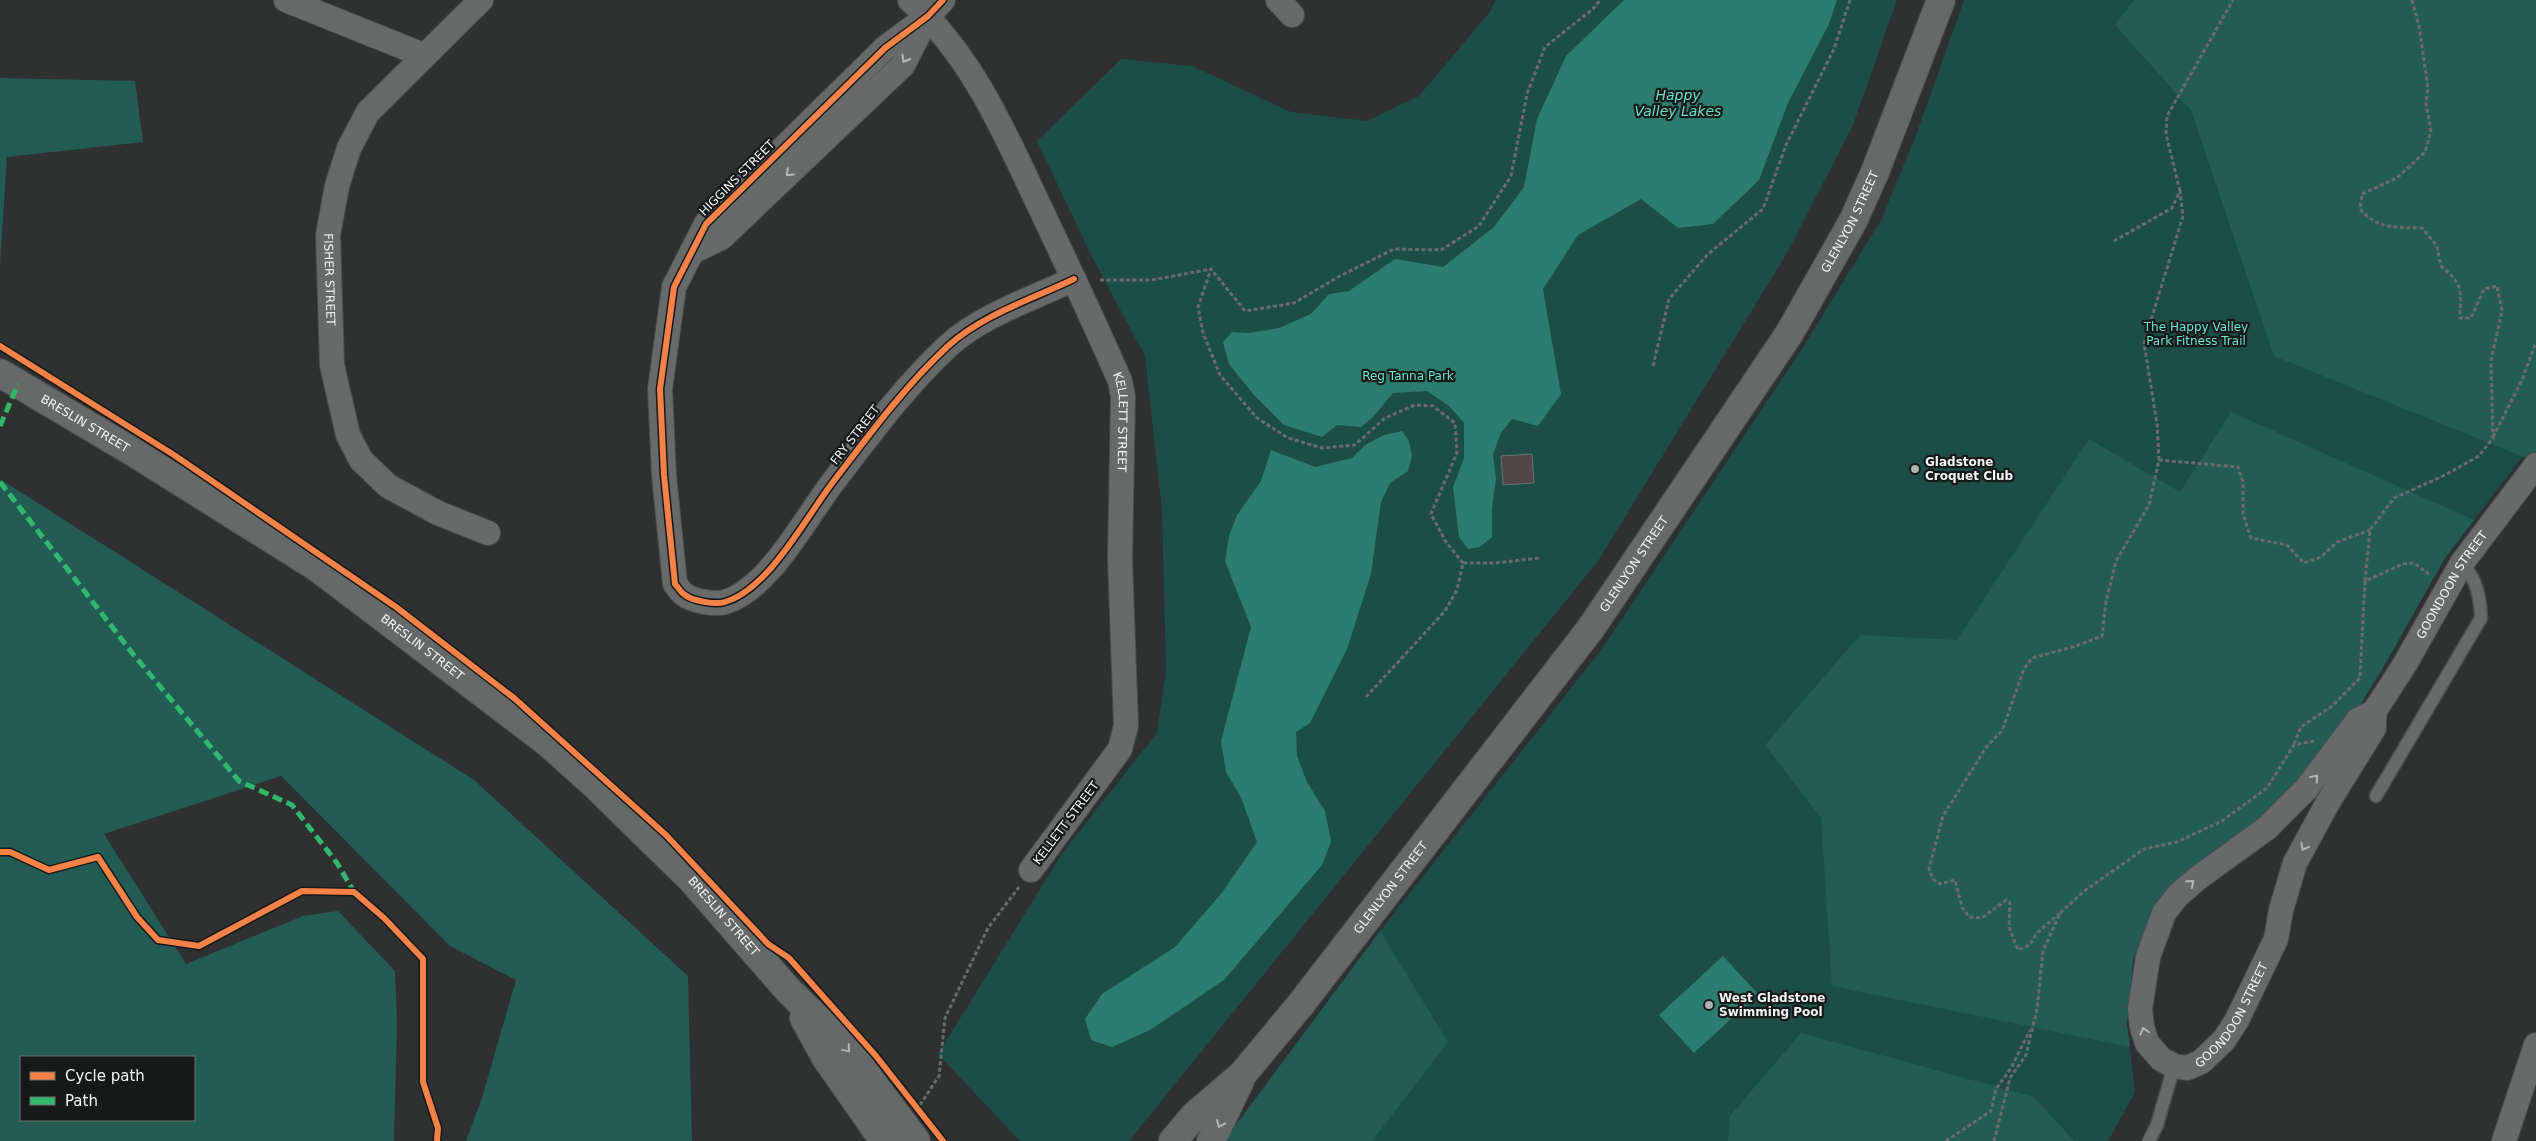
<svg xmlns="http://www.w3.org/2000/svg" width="2536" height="1141" font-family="'DejaVu Sans',sans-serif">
<rect width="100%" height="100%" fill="#2e3130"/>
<g fill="#1c4e46">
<path d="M1496,0H1897L1853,125L1787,253L1598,561L1129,1141H1020L938,1054L1063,852L1157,733L1166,671L1162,510L1145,356L1091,255L1037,141L1121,59L1192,66L1291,112L1367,121L1419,96L1489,13Z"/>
<path d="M1964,0H2536V439L2445,558L2380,673L2224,850L2188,870L2150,918L2133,960L2127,1025L2135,1092L2108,1141H1224L1380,931L1601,650L1800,352L1881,220L1915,138Z"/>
</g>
<g fill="#235c53" fill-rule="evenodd">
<path d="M2134,0H2536V462L2274,356L2191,110L2115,25Z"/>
<path d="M0,78L135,81L143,142L7,157L0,265Z"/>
<path d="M2231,412L2474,520L2445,558L2380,673L2346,728L2260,824L2224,850L2188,870L2150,918L2133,960L2127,1025L2130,1047L1832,986L1821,818L1765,745L1860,635L1957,640L2089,439L2180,492Z"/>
<path d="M0,479L474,780L688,976L692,1141H466L481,1101L516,980L450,946L281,776L104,834L186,964L303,916L338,911L395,971L397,1023L394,1141H0ZM21,1057H194V1120H21Z"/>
<path d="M1380,931L1448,1042L1372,1141H1224Z"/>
<path d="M1801,1033L2034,1097L2074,1141H1728L1730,1116Z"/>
</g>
<g fill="#2c7d70">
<path d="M1624,0H1837L1829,24L1788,103L1759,180L1713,224L1678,228L1641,199L1578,235L1543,289L1561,394L1538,426L1512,419L1501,433L1493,454L1496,479L1492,508V537L1480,547L1468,549L1459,537L1453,487L1464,458V423L1449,406L1427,391L1393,393L1373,417L1361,427L1337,425L1322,437L1284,425L1254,395L1229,364L1223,342L1232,332L1249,333L1279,328L1311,314L1329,294L1349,291L1395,259L1443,267L1494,227L1524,187L1537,119L1566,56Z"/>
<path d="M1402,431L1409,441L1412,456L1408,471L1390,483L1381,502L1371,574L1347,649L1310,723L1296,732L1297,756L1307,782L1325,811L1331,842L1322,865L1224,980L1150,1030L1112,1047L1091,1040L1085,1019L1102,994L1175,947L1221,894L1257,842L1241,797L1226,772L1221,741L1251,627L1225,561L1229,536L1237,515L1261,481L1271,450L1315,467L1352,458L1365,445L1384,435Z"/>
<path d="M1723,956L1758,994L1694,1053L1659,1015Z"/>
</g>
<path fill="#524748" stroke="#70706f" d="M1532,454L1534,483L1503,485L1501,456Z"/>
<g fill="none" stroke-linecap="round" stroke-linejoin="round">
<defs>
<g id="service">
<path d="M2376,796L2481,618C2480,596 2477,580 2462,563"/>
<path d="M2149,1141L2157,1125L2174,1066"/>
</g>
<g id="minor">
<path d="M286,0L423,55"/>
<path id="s1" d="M481,0L368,112L349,148L337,186L328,235L332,365L348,435L361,460L388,486L438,513L488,533"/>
<path id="s2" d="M910,0C969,53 1002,126 1035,197C1064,258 1093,319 1120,381L1123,396L1120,559L1126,726L1120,749L1031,870"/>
<path d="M943,0L928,16L885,48L706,224L674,287L660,389L664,475L675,584C678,587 681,593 685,595C693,601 715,605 725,602C769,589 806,517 833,482C869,435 904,387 948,346C982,315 1032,299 1074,279"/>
<path d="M1278,0L1292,15"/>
<path d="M692,252L721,238L903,65L925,22"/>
<path id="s3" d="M2374,712L2358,720L2306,789L2267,828L2198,878L2178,895L2164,913L2148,957L2140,1009L2142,1027L2147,1043L2161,1059L2174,1066L2187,1068L2201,1062L2224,1040L2237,1020L2276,939L2281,910L2295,863L2327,804L2374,728V712L2405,664L2462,563L2536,465"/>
<path d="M2504,1141L2536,1045"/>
</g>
<g id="secondary">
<path id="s4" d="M0,373L133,452L318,568L547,742L595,785L691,879L788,990L845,1046L916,1141"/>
<path d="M804,1018L826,1058L884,1141"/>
<path id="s5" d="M1173,1141L1194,1116L1242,1075L1301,1004L1591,628L1789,334L1853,221L1875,172L1941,0"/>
<path d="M1211,1141L1240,1081"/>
</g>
</defs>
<use href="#service" stroke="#4b4d4d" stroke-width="15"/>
<use href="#minor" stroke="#4b4d4d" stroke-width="26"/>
<use href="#secondary" stroke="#4b4d4d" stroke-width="30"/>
<g stroke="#6a6c6c" stroke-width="3" stroke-dasharray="4 2.5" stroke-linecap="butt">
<path d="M2412,0L2419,26L2428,88L2426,104L2431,131L2425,152L2397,178L2362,194L2360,209C2378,230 2396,227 2422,228L2437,246L2441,266C2463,285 2461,288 2460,318H2471L2484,289L2497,286L2502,311L2491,360L2493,438L2479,456L2443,476L2394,498L2370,530L2365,581L2403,564L2414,563L2429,574"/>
<path d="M2180,191L2166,134L2167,116L2233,0"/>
<path d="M2114,241L2172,208L2180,191L2183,216L2144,343L2157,424L2159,460"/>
<path d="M1100,280H1152L1211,269"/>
<path d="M1653,366L1669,299L1708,254L1763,209L1786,145L1834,49L1850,0"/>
<path d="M2493,437L2522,380L2536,342"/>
<path d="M1463,563L1446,542L1431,514L1457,453L1455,423L1433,406L1415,405L1385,418L1355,445L1322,448L1288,438L1257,418L1220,375L1203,333L1198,307L1211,269L1245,311L1294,303L1340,276L1394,249L1441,250L1479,226L1511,176L1527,94L1545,47L1594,8L1600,0"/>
<path d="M1366,697L1445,611L1457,590L1463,563H1495L1539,558"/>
<path d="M2294,744L2301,727L2332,706L2360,678L2365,581"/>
<path d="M2060,913L2037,933L2030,945L2018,950L2009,927L2010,903L2006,900L1982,918L1969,917L1962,907L1955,880L1940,884L1933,879L1929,869L1943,816L1987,746L2002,731L2024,669L2032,658L2076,646L2102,636L2106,602L2116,561L2149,505L2159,460L2238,467L2243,482V514L2251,538L2287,545L2304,563L2321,557L2337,542L2370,530"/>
<path d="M920,1105L939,1076L945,1018L988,928L1019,887"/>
<path d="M1946,1141L1991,1111L1996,1089L2011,1068L2030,1030"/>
<path d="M1994,1141L2010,1078L2026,1055L2037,1009L2043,951L2060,913L2083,892L2144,849L2177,842L2222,821L2267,788L2294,745L2314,741"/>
</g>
<use href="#service" stroke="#686a69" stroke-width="12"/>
<use href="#minor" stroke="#686a69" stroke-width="24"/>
<use href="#secondary" stroke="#656968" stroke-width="28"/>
<g stroke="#33b770" stroke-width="5" stroke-dasharray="10 5" stroke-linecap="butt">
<path d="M0,426L18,384"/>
<path d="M0,482L133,654L239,781L292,805L337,863L354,892"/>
</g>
<defs>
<g id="cycleway">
<path d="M943,0L928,16L885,48L706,224L674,287L660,389L664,475L675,584C678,587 681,593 685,595C693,601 715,605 725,602C769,589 806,517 833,482C869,435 904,387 948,346C982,315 1032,299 1074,279"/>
<path d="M0,346L174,455L396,607L514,698L666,835L768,944L789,958L876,1056L943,1141"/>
<path d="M0,852H10L49,870L98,857L137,917L158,940L199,946L302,891L354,892L384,918L423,959V1082L438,1128L437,1141"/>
</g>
</defs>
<use href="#cycleway" stroke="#171919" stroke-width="9"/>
<use href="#cycleway" stroke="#f48246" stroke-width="6"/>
</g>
<defs><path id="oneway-chevron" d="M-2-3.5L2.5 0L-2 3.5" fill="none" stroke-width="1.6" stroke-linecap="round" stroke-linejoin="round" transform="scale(1.25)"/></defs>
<g stroke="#b4b7b6">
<use href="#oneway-chevron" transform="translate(905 59) rotate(120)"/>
<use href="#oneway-chevron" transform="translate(789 173) rotate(136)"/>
<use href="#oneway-chevron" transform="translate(2315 778) rotate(-50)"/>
<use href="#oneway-chevron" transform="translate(2304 847) rotate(118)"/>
<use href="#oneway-chevron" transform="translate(2191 883) rotate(-40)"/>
<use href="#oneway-chevron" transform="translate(2144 1031) rotate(-105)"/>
</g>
<g stroke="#b3b7b6">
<use href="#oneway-chevron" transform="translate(847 1049) rotate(50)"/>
<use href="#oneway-chevron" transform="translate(1220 1124) rotate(114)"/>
</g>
<g fill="#adb1b0" stroke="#171919" stroke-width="2">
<circle cx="1915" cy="469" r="5"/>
<circle cx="1709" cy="1005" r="5"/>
</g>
<g text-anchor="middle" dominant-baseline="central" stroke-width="4.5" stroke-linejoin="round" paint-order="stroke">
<g font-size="12" fill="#f2f6f5" stroke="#171919">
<text transform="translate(737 178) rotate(-45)">HIGGINS STREET</text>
<text stroke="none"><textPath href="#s5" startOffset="1145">GLENLYON STREET</textPath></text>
<text stroke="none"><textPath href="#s1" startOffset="334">FISHER STREET</textPath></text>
<text stroke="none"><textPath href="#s2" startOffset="479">KELLETT STREET</textPath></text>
<text stroke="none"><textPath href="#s4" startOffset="99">BRESLIN STREET</textPath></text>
<text transform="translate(855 435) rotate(-52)">FRY STREET</text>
<text stroke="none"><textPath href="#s5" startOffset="740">GLENLYON STREET</textPath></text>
<text stroke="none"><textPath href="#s3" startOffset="1038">GOONDOON STREET</textPath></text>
<text stroke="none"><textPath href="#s4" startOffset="504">BRESLIN STREET</textPath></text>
<text transform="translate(1066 823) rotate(-53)">KELLETT STREET</text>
<text stroke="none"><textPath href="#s5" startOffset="335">GLENLYON STREET</textPath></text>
<text stroke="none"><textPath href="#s4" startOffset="909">BRESLIN STREET</textPath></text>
<text stroke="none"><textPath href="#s3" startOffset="549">GOONDOON STREET</textPath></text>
</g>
<g font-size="12" fill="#6be7d2" stroke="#171919">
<text x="2196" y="327">The Happy Valley<tspan x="2196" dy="14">Park Fitness Trail</tspan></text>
<text x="1408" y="376">Reg Tanna Park</text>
</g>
<g font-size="12" font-weight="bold" fill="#f2f6f5" stroke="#171919" text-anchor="start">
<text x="1925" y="462">Gladstone<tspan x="1925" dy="14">Croquet Club</tspan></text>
<text x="1719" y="998">West Gladstone<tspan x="1719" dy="14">Swimming Pool</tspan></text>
</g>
<g font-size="14" font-style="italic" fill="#65e1cc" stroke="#171919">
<text x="1678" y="95">Happy<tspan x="1678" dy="16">Valley Lakes</tspan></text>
</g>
</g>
<rect x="20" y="1056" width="175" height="65" fill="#171919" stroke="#6f7171"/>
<rect x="30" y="1072" width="25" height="8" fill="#f48246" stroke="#6f7171"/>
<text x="65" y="1081" font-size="15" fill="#f2f6f5">Cycle path</text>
<rect x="30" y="1097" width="25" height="8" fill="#33b770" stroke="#6f7171"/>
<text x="65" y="1106" font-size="15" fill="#f2f6f5">Path</text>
</svg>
